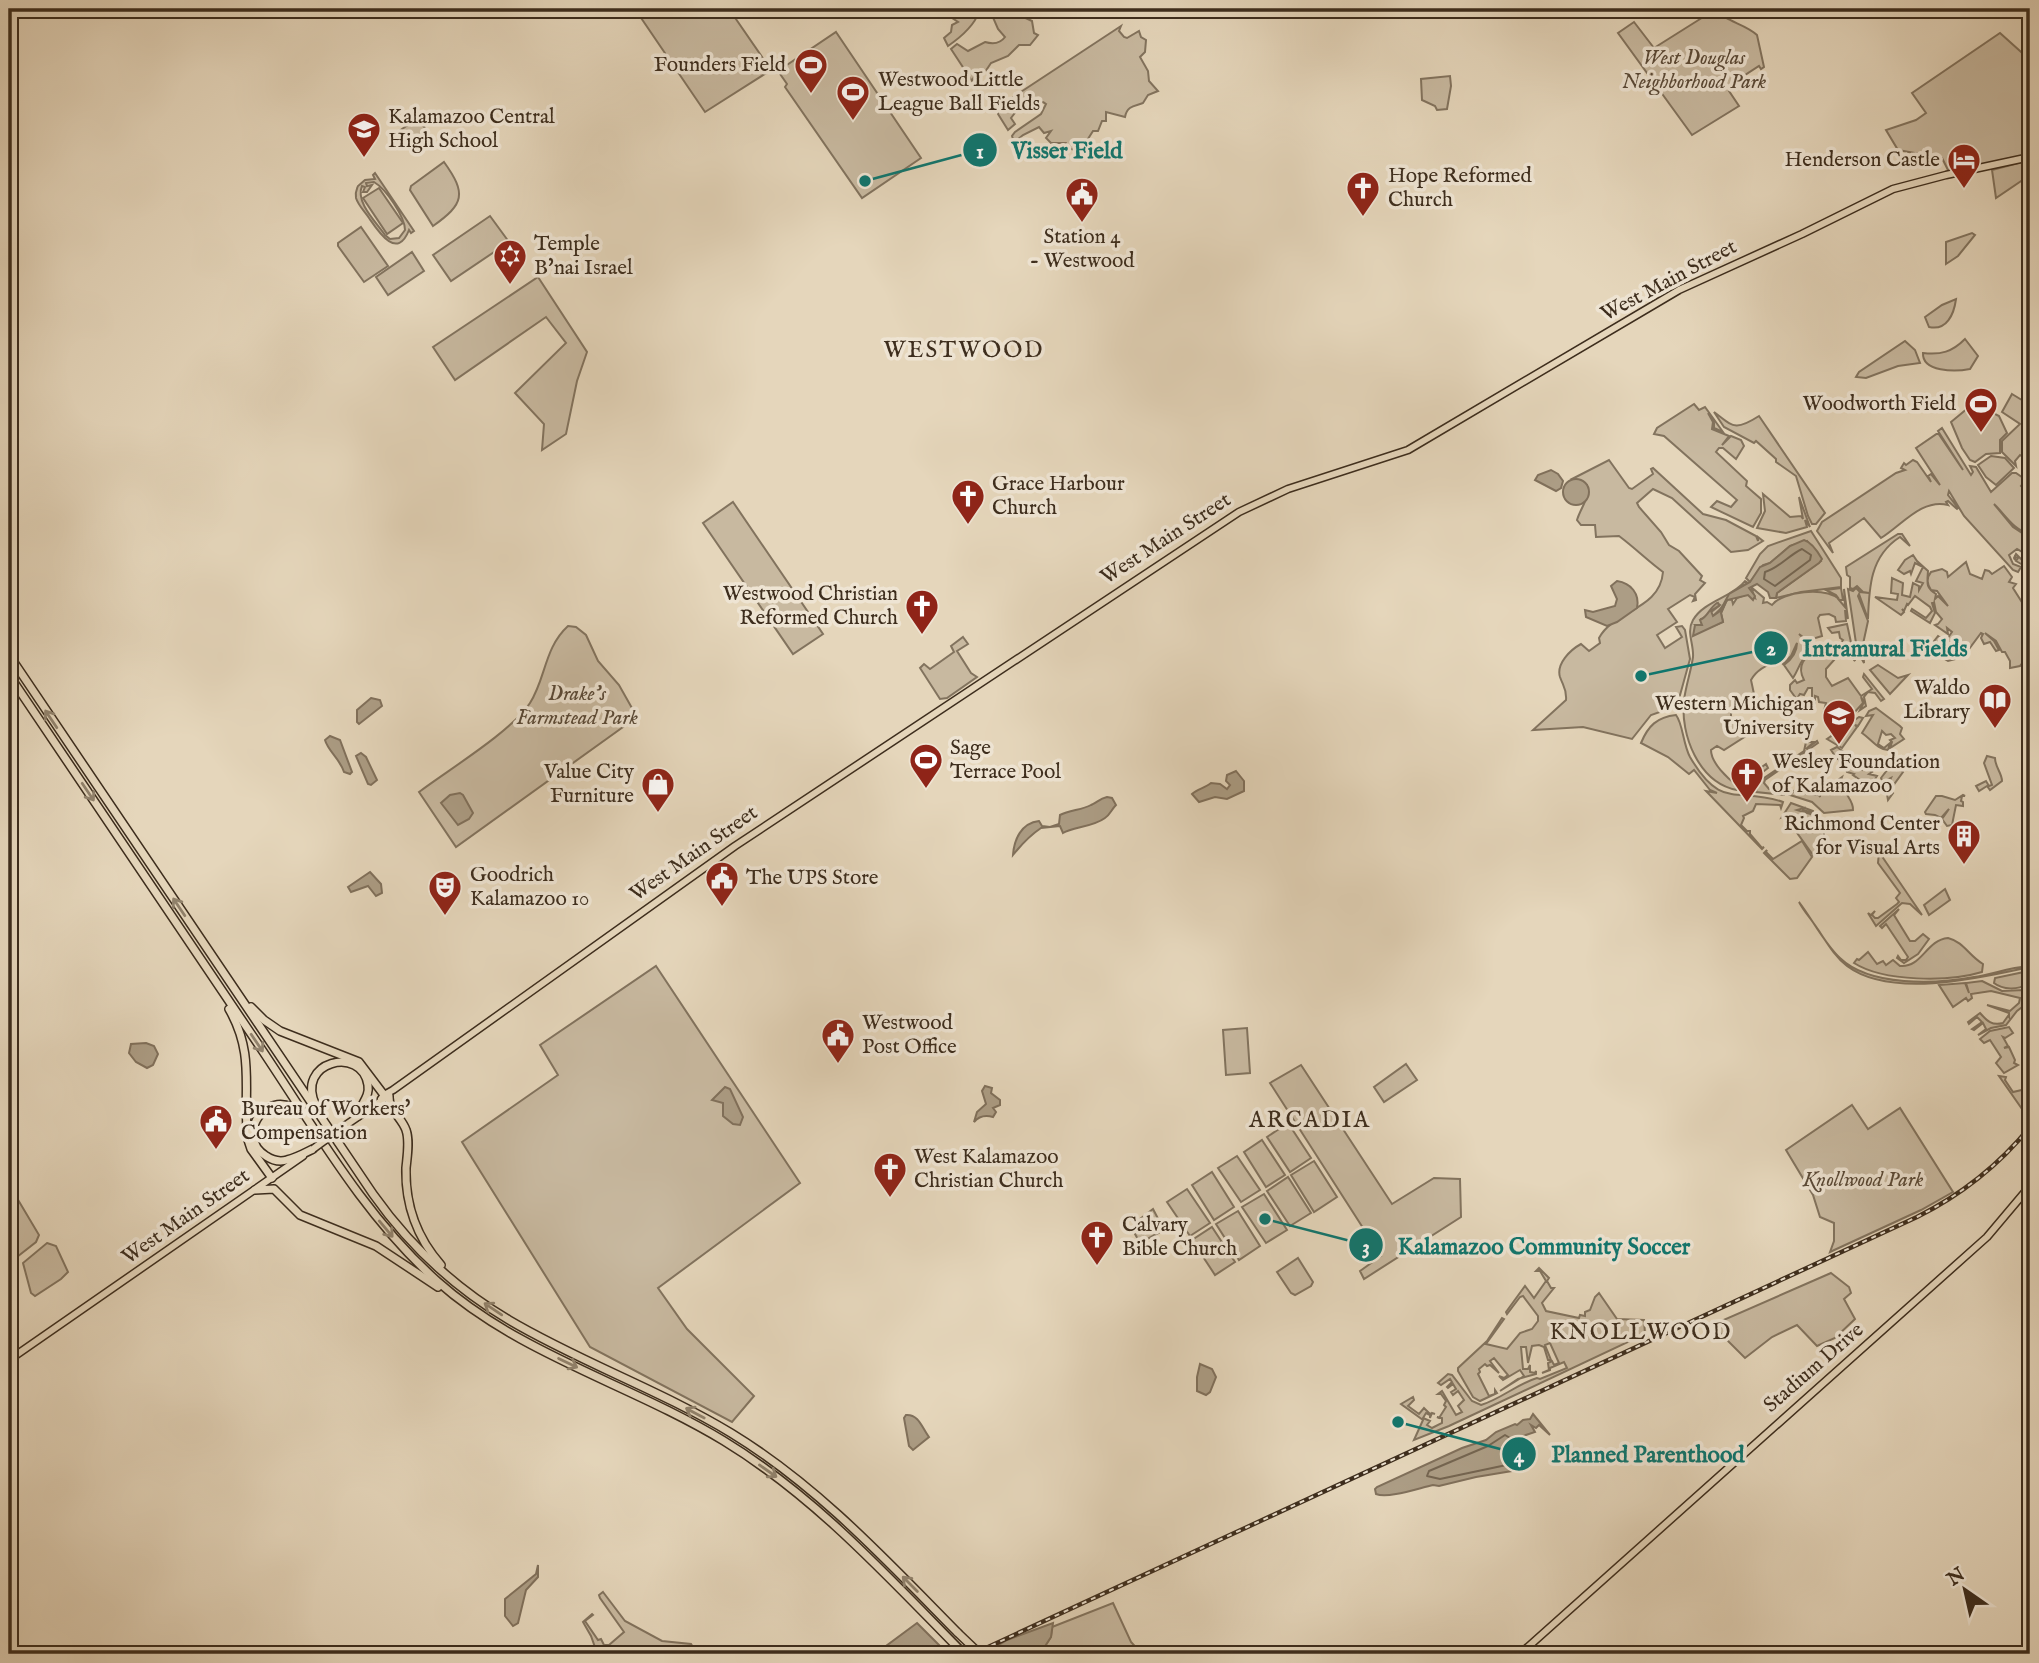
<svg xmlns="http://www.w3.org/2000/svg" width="2039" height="1663" font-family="'IM FELL English',serif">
<rect width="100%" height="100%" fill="#e5d6bb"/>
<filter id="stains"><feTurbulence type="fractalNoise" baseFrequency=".00286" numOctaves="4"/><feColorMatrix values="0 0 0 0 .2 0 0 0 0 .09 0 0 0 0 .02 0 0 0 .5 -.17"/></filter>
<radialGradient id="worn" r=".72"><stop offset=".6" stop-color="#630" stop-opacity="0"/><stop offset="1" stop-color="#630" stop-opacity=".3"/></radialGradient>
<g fill="#c8b9a0" stroke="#82735e" stroke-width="2" fill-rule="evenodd">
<path d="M635,9H729L771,70L705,112Z"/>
<path d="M950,9H1018L1017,14L1032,21L1034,33L1038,35L1030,45H1019L1008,56L991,63L985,72L977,71L972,81L951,49L957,44L968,51L985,42C992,44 1000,44 1005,37L998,29L992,15L979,12C974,26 961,37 948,46L944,38L951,32L952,25L958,22L952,18Z"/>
<path d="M1716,9C1725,22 1744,23 1757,35L1764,67L1761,69L1759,66L1739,79L1740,83L1729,91L1739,106L1692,135L1618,33L1634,22L1654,48Z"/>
<path d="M1121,26L1119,31L1124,37L1127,38L1139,31L1141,37L1146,40L1145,52L1140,57L1148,71L1149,81L1158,91L1148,95L1143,103C1136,106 1127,105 1125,117L1106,112V121H1102L1098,131H1093L1086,142L1074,150L1068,148L1066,143H1051L1046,138L1051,131L1044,133L1039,127L1023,135L1017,140L1013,139L1012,136L1015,132L1041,114L1046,104C1033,94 1018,108 1011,118L1015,124L1008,130L998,114V107Z"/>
<path d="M836,32L921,158L862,198L785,87L787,84L778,71Z"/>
<path d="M2000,33L2030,60V154L1949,172L1942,158L1898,150L1886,130L1916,120L1926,113L1912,93Z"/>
<path d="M1450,76L1451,86L1447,109L1437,110L1435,106L1422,100L1421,79Z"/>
<path d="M415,120L420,121L434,141C419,151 406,147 395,134Z"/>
<path d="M2030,160V175L1996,198L1992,170Z"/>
<path d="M444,162C467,194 464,204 433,226L410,190L411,186Z"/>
<path d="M375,173L414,231L411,233L409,230C397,261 378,231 369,218C365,212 358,205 356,198C355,192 356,191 358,186L365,180L375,179L373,175ZM374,182C386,189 405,217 405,230L399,238L390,239L385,235C376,222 355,202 362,186L365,187L363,192H367L372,185L367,186L366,183Z"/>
<path d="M379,188L403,223L387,234L363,198Z"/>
<path d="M490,216L509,242L451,281L433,255Z"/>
<path d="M361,227L388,266L364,282L338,246V243Z"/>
<path d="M1972,233L1975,235L1958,256L1946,264V242Z"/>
<path d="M412,252L424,271L388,295L376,277Z"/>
<path d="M538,277L587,352L577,381L566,434L542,450L544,424L515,393L566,343L546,317L455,380L433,347Z"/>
<path d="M1956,299C1954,314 1947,331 1929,327L1925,317L1942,305Z"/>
<path d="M1965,339L1978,356L1970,369C1955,372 1922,372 1923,353C1941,355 1952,352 1965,339Z"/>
<path d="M1905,341L1915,350L1920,363L1898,366L1866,378L1856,377L1859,372Z"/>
<path d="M2012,394L2030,405V429L2023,426L2030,430V462L2020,455L2015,461L2016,466L2002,452V441L2020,424L2002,412Z"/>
<path d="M1694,404L1699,410L1705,407L1723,432L1714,428V423L1708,413L1713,422L1712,429L1729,436L1722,445L1731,436L1741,440L1744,446L1736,459L1723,448H1719L1716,452L1747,481L1746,486L1761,499V513L1753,527L1711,507L1717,501L1731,507L1737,500L1664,436L1654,434L1657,428Z"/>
<path d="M1981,407L1999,416L2007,433L2000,440V453L1986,454L1975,462L1970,460L1962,448L1951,422L1968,408Z"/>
<path d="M1714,412C1733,426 1734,432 1759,416L1825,513L1816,524H1812L1808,516L1796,476L1776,462V459L1756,441L1754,443L1724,427Z"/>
<path d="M1942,428L1971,475L1973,472L1970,466L1976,467L1991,492L2012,473H2016L2026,480L2021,486L2030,495V523L2026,530L2029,533C2014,531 2004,513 1994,504L2013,527L2025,535L2026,539L2030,542V555L2023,565L2016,561L2018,558L2015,557V560L2014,558L2016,554L2021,559L2023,556L2022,552L2017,549L2009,555L2013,564L2021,567L2018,572L2013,570L1964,516L1949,491L1948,495L1958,508L1957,509L1948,501L1946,502L1948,505C1922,498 1901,526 1881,538L1864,518L1829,543L1833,553L1817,531L1822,522L1896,473L1905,470L1901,468L1904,463L1906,465L1913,460L1917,462L1931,482L1928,476L1931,474L1940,485L1916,448L1938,433L1963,470L1938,431Z"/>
<path d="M1991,456L2005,458L2014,468L1996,485L1986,477L1978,465Z"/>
<path d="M1609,460L1629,488L1632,489L1653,474L1651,469L1653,468L1703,514L1726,520L1756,536L1758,541V537L1763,541L1748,550L1731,552L1672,498L1653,489L1637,503L1639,507L1661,532L1669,545L1679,551L1702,576L1700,580L1705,583L1695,594L1696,600L1693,601L1695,597L1690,595L1668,609L1677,622L1657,635L1665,648L1682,637L1676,627L1682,626L1685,630L1690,659L1677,706L1651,715L1632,739L1583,727L1533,730L1566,700C1567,689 1563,686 1560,677C1556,664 1570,650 1581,644L1589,651L1600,643L1599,638C1614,610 1660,610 1663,572C1648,561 1635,548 1619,536L1596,537L1595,525H1581L1577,520C1581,507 1589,500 1587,485L1572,479Z"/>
<path d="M1763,494L1790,517L1801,516L1803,519L1799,497L1810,527L1805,520L1807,527L1786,533L1757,528L1765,511Z"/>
<path d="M733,502L823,634L793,654L703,523Z"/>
<path d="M1811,531L1841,578V587L1801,592L1776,598L1777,593L1821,561L1807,541L1790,546L1770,563L1763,565L1750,582L1746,578L1760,554L1768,546Z"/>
<path d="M1898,534H1902L1910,546L1900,537C1870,556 1869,588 1868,619L1859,594L1858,596L1868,621L1863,644L1864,663L1857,650L1848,589L1853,591L1856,588L1860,592L1869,593L1863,592L1857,586L1853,589L1850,588V577L1847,575L1846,567Z"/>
<path d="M1913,555L1917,561L1928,571C1927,584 1926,588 1936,594L1935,599L1938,596L1948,606L1937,591L1931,590C1927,584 1926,578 1931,572L1942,569L1947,572L1948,577L1966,562L1970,574L1982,579L1985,570L1989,571L1992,574L2004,566L2012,577L2009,582L2016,584L2013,588L2030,615V654L2020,666L2010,668V661L2005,652H2002L1996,641L1985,633L1994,641L1999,650L1996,651L1990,642L1984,644L1981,638L1983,634L1981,633L1963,657L1948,661L1928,649L1938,636L1941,638L1935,646L1940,649L1952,632L1947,628L1948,634L1935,625L1938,624L1942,619L1936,612L1934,602L1932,603L1935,613L1930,623L1911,611L1912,609L1926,618L1932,611L1930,607L1915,596L1908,605L1907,604L1904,611L1902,609L1904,612L1901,615L1875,597L1897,600L1898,594L1891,593L1892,578L1903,583L1902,595L1910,597L1913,583L1919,586V590L1923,583L1916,581L1923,567L1915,563L1911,574L1910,571L1904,574L1898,570L1905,560Z"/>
<path d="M1745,581L1748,583C1726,594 1729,603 1713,616L1710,613L1719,606L1718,603C1711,608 1708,617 1701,619L1702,625H1696L1704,630L1723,622L1721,613L1727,599L1732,600L1733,604L1737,598L1748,594L1755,598L1751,587L1764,598L1763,603L1767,602L1772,605C1783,591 1824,587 1839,599L1836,595L1826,590L1841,588L1843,600H1839L1845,607L1844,589L1848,619L1845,610L1846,621L1836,622L1835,617L1829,614L1820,615L1818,618L1822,636L1812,639L1816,647L1799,634L1814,648L1822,649C1799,655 1803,662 1793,678L1784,665C1791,660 1797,652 1797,643L1791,656L1783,664L1780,661C1768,664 1757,669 1751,680L1754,694L1761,702L1751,699L1731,713V717L1746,736L1724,750L1717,746L1711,750C1711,763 1728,779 1737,785L1766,764L1768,768L1751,781L1747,791L1741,789L1749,783L1737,790C1699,783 1680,735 1684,700C1686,685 1691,671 1693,657C1694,644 1686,632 1693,620C1704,601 1733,597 1745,581Z"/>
<path d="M1847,624L1855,661L1846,650L1843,651L1841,643L1843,640L1840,638L1839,632L1832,633L1828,628Z"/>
<path d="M568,626L576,627L586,635L598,661L619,685L637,717L456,847L419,792C448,770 511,732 530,703C546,678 544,648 568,626Z"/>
<path d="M963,637L968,644L957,651L971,673L977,677L947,698L940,699L920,668L924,664L930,669L954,652L951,646Z"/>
<path d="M1819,653L1835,659L1826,669V677L1832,686L1848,678L1861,696L1872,689L1863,677L1864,674L1884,699L1881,701L1875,693L1868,692L1864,697L1866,706L1860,710L1864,702L1861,697L1863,703L1853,714L1843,704L1824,711L1826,703L1819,702L1818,697L1815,696V702L1812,699V688H1808L1804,695L1800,694L1798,697L1802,702L1798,701L1790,690V685L1795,680L1797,683L1804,680C1797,667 1803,654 1819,653Z"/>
<path d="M1878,665L1898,678L1908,675L1890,694L1870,670Z"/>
<path d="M1876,708L1900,726L1902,728L1900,734L1904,739L1890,748L1892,742L1890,740L1895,738L1891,734L1886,735L1882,731L1878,744L1884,748L1890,743L1888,750C1878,750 1871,739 1862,733L1873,715L1866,716L1869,711Z"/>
<path d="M1676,715C1683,724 1683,744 1690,757C1722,812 1738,786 1783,802L1781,808L1780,805L1756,804L1753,811L1743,816L1744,818L1741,825L1747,831H1750V834L1762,848L1764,847L1762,849L1706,791L1717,793L1710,790L1694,770L1689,774L1668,757L1641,743C1648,726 1657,717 1676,715Z"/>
<path d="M1859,717L1863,718L1858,726L1855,725L1857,727L1842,748L1827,739Z"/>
<path d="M1817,741L1818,743L1765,780L1764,783L1769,789H1785L1784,795L1756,792L1758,782L1804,751L1806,742H1814L1806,749Z"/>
<path d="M1837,747L1845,753L1842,758L1844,759L1846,754L1851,757L1849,761L1862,770L1865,767L1872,772L1869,774L1877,776L1870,787L1853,775L1854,774L1847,772L1845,764L1842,766L1839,761L1841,758L1837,759L1831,750Z"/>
<path d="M1987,756L1995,758C1995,767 2002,773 2002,781L1990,790L1987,786L1979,791L1976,786L1986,781L1989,786L1992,785L1984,763Z"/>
<path d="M1894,761L1903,772L1890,790L1893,793L1888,800L1886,789L1891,778L1883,782L1881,778Z"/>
<path d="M1842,777L1840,783H1843C1843,794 1854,800 1853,810L1824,813L1812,802L1790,795L1794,791L1795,793L1819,795L1820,797V795L1834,782L1837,786L1835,782Z"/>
<path d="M1963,795L1965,796H1962L1961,801L1963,802V806L1956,805L1952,825L1947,826L1942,819L1949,809L1941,818L1935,815L1926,814L1925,812L1936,796H1942L1955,800Z"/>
<path d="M1791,803L1813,811V813L1803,810L1804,808L1797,810L1814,815L1824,829V840L1813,855L1792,826L1789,827V823L1784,816L1782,817Z"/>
<path d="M1802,841L1812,857L1797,878L1790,879L1764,853L1767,850L1766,852L1773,859Z"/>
<path d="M1879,852L1922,915L1910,904L1902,903L1876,926L1868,913L1871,915L1875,911L1872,915L1875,918H1878L1897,904L1899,902L1896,898L1900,893L1878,863Z"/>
<path d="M1945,889L1950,900L1929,915L1924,905Z"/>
<path d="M1799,902C1813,920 1824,943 1840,958C1870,987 1936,984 1974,977C1991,975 2016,965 2030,967C1980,978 1891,999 1847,966C1834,956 1826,941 1817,928C1811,919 1803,910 1799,902Z"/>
<path d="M1899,909L1894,915L1910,941H1915L1923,934L1929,939L1918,954L1904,963L1897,958L1898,956L1901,960H1906L1908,957L1886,924L1882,928L1880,926Z"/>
<path d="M1948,938C1964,942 1969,956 1983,964L1982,972C1949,982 1884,982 1854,963L1857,959L1859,960L1868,952L1877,964L1883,961L1886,965L1893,960L1900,966C1922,968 1926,940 1948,938Z"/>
<path d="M656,966L800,1183L658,1288L687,1329L754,1396L732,1422L590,1347L462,1142L558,1075L540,1045Z"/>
<path d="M2024,972L2027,984C2018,990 2003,990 1994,983L1995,978Z"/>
<path d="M1982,981L2002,991L2024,990L2028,992L2030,1001L2017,1011L2006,1025L1991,1028L1978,1035L1986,1029L1983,1023L1974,1030L1972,1029L1982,1022L1977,1017L1969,1024L1968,1022L1980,1013C1987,1021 1992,1026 2003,1023L2008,1016L2009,1017V1013L1987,1005L2010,1011L2019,1003L2020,998L1991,991L1971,994L1972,998L1968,1001L1966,998L1953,1007L1939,985L1965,983L1969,993L1966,983Z"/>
<path d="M2009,1027L2013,1033L2005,1038L2003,1037L2008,1046L2004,1048L2009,1047L2015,1060L2014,1063L2018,1065L2004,1073L1996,1063L2001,1057L1990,1040L1984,1043L1980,1039L1990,1031Z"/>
<path d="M1247,1028L1250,1073L1226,1075L1223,1030Z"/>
<path d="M1406,1064L1417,1080L1384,1102L1374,1087Z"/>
<path d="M1301,1065L1392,1204L1434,1178L1460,1179L1461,1217L1364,1279L1360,1271L1381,1256L1270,1083Z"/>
<path d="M1999,1076L2006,1077L2005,1080L2013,1092L2030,1088L2029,1119Z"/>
<path d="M1852,1105L1868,1129L1900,1108L1953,1192L1921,1210L1830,1252L1834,1241V1223L1820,1217L1813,1195L1786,1150Z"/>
<path d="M1288,1123L1311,1158L1290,1172L1267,1137Z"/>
<path d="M1262,1140L1285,1175L1266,1187L1244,1152Z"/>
<path d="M1237,1156L1260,1190L1241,1202L1218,1168Z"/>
<path d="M1314,1161L1337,1197L1314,1212L1291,1175Z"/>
<path d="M1212,1172L1234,1207L1214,1220L1192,1185Z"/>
<path d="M1288,1177L1311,1213L1290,1226L1267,1191Z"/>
<path d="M1187,1189L1210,1223L1190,1236L1167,1202Z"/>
<path d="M9,1191L14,1193L39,1235L36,1242L17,1257C11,1251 16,1242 9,1235Z"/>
<path d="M1264,1194L1287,1230L1266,1243L1242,1207Z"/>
<path d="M1153,1209L1164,1230L1140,1243L1135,1234L1136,1222Z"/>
<path d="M1238,1211L1260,1246L1239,1260L1216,1224Z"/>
<path d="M1212,1227L1235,1262L1215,1275L1192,1240Z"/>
<path d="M47,1243L56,1246L68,1272L61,1279L35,1296L31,1293L23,1263Z"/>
<path d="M1298,1258L1313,1282L1311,1286L1295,1295L1291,1293L1277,1272Z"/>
<path d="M1539,1268L1549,1278L1547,1281L1551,1288H1554L1542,1303L1546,1311L1579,1318L1580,1315L1585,1316V1312L1590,1310L1595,1297L1599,1293L1617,1319L1644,1320L1645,1334L1449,1426L1414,1440L1423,1420L1401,1404L1413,1397L1414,1400L1408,1406L1419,1414L1424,1408L1430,1414L1432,1413L1435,1414L1432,1413L1430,1418V1415L1426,1413L1423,1418L1430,1421L1427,1425L1432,1428L1442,1423V1418L1437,1417L1439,1418L1446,1407L1444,1405L1446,1401L1441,1394H1438L1442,1391L1456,1415L1462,1412L1458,1406L1464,1400L1458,1391L1453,1395L1451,1392L1456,1389L1453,1384L1448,1388L1447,1387L1452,1382L1450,1379L1441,1385L1438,1383L1448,1374L1452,1375L1472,1401L1481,1405C1501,1399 1517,1384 1537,1378L1540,1379L1567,1368L1564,1362L1550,1368V1370L1542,1373L1549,1370L1548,1363L1552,1361L1554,1365L1559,1363L1550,1343L1545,1345L1551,1360H1548L1544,1347L1539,1345L1532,1346L1528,1363L1526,1347H1521L1523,1369H1528L1530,1365V1372L1535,1373L1536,1371V1374L1518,1379L1500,1391L1524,1376L1520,1370L1503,1380L1499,1376L1504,1378L1508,1375L1494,1358L1490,1361L1499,1373L1490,1365L1487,1366L1485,1364L1479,1369L1480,1372L1478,1374L1489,1396L1495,1394V1390L1497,1393L1480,1401L1473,1397L1458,1371V1368L1487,1341L1502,1318L1504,1319L1486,1344L1507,1349L1520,1333L1532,1329L1538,1321V1316L1523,1296L1520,1297L1507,1314L1506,1312L1525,1286L1534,1298L1546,1281L1540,1271H1536Z"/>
<path d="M1831,1273L1849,1287L1851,1293L1844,1299L1855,1319L1835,1338L1817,1346L1797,1325L1772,1337L1745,1358L1712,1325Z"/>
<path d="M603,1592L625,1621L662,1641L691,1644L694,1649L693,1654H687V1649L673,1647L672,1654L669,1651L654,1649L651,1654H637L624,1649L596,1650L591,1636L583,1622L592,1614L593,1615L585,1621L598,1640L601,1639L604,1645H609L624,1632L600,1598L599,1595Z"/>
<path d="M1113,1603L1131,1642L1142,1654H1040L1051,1637L1052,1627Z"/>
</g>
<g fill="#ac9d85" stroke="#80705b" stroke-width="2">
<path d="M1551,470L1558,474L1563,481L1561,488L1556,491L1535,480L1538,475Z"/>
<circle cx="1576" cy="492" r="13"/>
<path d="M1804,540C1811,542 1818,552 1822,559L1819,563L1777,593L1776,598H1770L1768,592L1757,584L1749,588L1755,596L1753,600L1748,595L1727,600L1721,613L1723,622L1693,636L1695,625H1702L1700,620C1708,617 1709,608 1717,603L1720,605L1711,611L1713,616L1720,611L1729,594L1750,582L1760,567L1770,563L1790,546Z"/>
<path d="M1617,581C1631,583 1640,594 1637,608L1617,622L1607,626L1586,617L1585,610L1593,612L1615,606L1617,599L1611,586Z"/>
<path d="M371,698L380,700L382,706L359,724L357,722V710Z"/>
<path d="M330,736L340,740L352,772L350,774L344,772C340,759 328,751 325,740Z"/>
<path d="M361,753L366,757L377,780L371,785L368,784L356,756Z"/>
<path d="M1236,771L1244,781V791L1227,799L1215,797L1199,802L1192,794C1197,789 1205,788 1211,783L1220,784L1227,789L1230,785L1226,781L1227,775Z"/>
<path d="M460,793L463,795L473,813L469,819L458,825L441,803L450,795Z"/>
<path d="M1107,797L1112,798L1116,805C1111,810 1110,815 1105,818C1093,827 1073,827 1063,833L1060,826L1041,828C1029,836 1021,845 1013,855C1014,840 1021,823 1039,821L1042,826L1050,827L1059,824L1060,815C1070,810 1082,810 1091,805C1098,802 1099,799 1107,797Z"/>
<path d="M370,872L381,884L382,893L376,896L368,886L351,892L348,887Z"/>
<path d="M146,1043L154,1046L158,1054L153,1065L147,1068L136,1062L129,1053L131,1044Z"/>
<path d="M985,1086L992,1088L991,1093L1000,1100V1105L993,1108L996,1112L993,1117C986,1115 979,1116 974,1122L977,1112L986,1104L982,1091Z"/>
<path d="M725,1087L730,1089L743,1117L740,1125L733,1124L723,1116V1103L712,1100Z"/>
<path d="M1200,1364L1212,1369L1216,1377L1210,1392L1206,1395L1197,1391V1377Z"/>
<path d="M1533,1414L1550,1435L1539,1425L1536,1428L1531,1425L1535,1432L1523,1436L1514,1447L1526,1458L1523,1467L1518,1470L1476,1477L1439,1486L1433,1485C1419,1488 1388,1499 1376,1494L1375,1489L1377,1487L1462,1448L1486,1440L1496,1432L1515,1424L1517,1425L1523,1420L1530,1419Z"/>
<path d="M906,1415C919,1414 922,1428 929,1437L913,1450L909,1446L904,1418Z"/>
<path d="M538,1565V1577L526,1590L518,1623L513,1626L505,1616V1599L536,1574Z"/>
<path d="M917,1623L942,1648L929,1654H879L882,1649Z"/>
<path d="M1053,1623L1051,1637L1040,1654H1001L997,1646L1007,1640Z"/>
</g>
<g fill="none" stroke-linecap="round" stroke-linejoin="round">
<g stroke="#746551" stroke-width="2">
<path d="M1802,549L1811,555L1810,560L1775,586L1764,579L1765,572C1779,568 1789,555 1802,549Z"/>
<path d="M1505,1435L1510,1438L1508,1449L1518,1458L1516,1463L1440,1479L1427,1476L1429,1471L1488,1446Z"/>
</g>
<defs>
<g id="primary">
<path d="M381,1099L384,1095L393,1090L735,846L1239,512L1288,489L1408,450L1679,290L1802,234L1893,189L1946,175L2030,157"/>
<path d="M343,1127L384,1099"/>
<path d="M9,1360L303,1156"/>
<path d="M1520,1654L1987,1237L2030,1186"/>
</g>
<g id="motorway">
<path d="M9,655L373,1194C409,1245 455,1288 509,1320C580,1362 660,1390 731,1433C818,1486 887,1561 958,1633"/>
<path d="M9,675C92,799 176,923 260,1047C314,1127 364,1216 437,1281C520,1355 630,1384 724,1441C816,1497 889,1578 964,1654"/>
<path d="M251,1007L264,1020L280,1031L359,1062L384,1095"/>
<path d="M229,1009C256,1056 242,1091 248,1140L251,1149L272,1178"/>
<path d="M389,1096C388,1109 402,1118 406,1130C410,1141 407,1157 406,1168C405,1204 417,1238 441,1265"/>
<path d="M316,1106C294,1061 362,1045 368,1085C370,1098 360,1104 358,1116"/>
<path d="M301,1114C269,1083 233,1136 266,1156C272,1160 280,1162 287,1160C296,1158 305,1153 313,1149"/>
<path d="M255,1190L274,1189L300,1215L376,1246L438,1287"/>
</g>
</defs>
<use href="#primary" stroke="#3d2d1d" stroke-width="9"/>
<use href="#motorway" stroke="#3d2d1d" stroke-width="10"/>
<use href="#primary" stroke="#e5d6bb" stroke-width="6"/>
<use href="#motorway" stroke="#e5d6bb" stroke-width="7"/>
<defs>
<path id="rail" d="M973,1654L1917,1217C1961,1195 1999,1165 2030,1127"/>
</defs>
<use href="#rail" stroke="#3d2d1d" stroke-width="4.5"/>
<use href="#rail" stroke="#eee4d3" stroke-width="2" stroke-dasharray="5" stroke-linecap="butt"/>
<defs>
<path id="primary-bridge" d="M313,1149L343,1127"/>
<path id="motorway-bridge" d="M958,1633L980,1654"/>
</defs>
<use href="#primary-bridge" stroke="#3d2d1d" stroke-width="9" stroke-linecap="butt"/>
<use href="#motorway-bridge" stroke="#3d2d1d" stroke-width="10" stroke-linecap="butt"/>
<use href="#primary-bridge" stroke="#e5d6bb" stroke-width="6"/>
<use href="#motorway-bridge" stroke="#e5d6bb" stroke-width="7"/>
</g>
<defs><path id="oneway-shaft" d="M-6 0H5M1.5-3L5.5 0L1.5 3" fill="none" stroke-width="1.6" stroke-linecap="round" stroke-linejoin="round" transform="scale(1.75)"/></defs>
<g stroke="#91826c">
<use href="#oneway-shaft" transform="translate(51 719) rotate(-124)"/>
<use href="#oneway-shaft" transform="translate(88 792) rotate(56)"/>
<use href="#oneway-shaft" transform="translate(179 907) rotate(-124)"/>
<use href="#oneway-shaft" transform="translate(257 1043) rotate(56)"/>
<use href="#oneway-shaft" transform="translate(386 1229) rotate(50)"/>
<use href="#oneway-shaft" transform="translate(493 1309) rotate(-146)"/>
<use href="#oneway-shaft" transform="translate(568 1363) rotate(26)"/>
<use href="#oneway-shaft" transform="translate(695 1413) rotate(-152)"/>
<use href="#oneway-shaft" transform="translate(768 1471) rotate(35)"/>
<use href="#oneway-shaft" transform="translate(910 1584) rotate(-135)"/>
</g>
<defs>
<symbol id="stadium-pin" viewBox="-11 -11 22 30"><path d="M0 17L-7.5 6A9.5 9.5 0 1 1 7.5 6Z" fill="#8f2418" stroke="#eee4d3"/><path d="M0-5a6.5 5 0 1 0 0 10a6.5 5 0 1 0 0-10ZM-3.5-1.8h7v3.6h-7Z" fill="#fff"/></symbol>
<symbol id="school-pin" viewBox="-11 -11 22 30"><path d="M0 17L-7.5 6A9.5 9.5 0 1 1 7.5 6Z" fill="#8f2418" stroke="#eee4d3"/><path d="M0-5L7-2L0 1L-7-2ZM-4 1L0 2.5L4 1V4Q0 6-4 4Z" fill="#fff"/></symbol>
<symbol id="hotel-pin" viewBox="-11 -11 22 30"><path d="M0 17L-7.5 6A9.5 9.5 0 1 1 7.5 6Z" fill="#8f2418" stroke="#eee4d3"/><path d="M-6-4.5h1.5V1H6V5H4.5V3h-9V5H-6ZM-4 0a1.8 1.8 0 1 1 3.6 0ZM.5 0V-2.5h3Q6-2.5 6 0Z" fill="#fff"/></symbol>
<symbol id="church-pin" viewBox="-11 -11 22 30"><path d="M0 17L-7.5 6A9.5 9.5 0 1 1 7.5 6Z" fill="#8f2418" stroke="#eee4d3"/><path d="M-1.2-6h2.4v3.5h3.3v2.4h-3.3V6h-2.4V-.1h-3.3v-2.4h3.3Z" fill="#fff"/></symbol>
<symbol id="civic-pin" viewBox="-11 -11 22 30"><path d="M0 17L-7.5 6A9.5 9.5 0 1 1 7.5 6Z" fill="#8f2418" stroke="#eee4d3"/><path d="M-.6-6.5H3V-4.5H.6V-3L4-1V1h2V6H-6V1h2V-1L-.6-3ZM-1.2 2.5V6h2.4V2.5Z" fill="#fff"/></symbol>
<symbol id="synagogue-pin" viewBox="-11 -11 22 30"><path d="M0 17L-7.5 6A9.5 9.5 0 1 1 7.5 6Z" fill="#8f2418" stroke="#eee4d3"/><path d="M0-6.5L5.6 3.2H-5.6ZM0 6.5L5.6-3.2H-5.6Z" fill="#fff"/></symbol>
<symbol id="library-pin" viewBox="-11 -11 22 30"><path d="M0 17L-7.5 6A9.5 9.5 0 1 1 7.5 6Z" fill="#8f2418" stroke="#eee4d3"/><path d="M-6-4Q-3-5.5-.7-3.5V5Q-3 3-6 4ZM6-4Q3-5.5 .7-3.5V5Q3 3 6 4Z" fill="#fff"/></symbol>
<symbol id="university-pin" viewBox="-11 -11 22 30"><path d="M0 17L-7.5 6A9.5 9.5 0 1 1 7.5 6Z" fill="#8f2418" stroke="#eee4d3"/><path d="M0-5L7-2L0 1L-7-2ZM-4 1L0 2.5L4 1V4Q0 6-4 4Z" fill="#fff"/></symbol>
<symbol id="shop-pin" viewBox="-11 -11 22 30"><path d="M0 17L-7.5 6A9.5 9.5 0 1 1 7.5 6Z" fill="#8f2418" stroke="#eee4d3"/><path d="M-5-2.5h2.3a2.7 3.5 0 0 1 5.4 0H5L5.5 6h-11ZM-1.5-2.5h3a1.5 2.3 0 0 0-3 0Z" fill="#fff"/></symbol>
<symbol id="building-pin" viewBox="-11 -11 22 30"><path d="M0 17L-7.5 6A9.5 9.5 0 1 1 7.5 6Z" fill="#8f2418" stroke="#eee4d3"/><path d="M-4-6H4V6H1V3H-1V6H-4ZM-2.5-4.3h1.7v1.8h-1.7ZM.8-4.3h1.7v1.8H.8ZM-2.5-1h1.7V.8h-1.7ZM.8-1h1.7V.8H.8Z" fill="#fff"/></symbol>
<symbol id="theatre-pin" viewBox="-11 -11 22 30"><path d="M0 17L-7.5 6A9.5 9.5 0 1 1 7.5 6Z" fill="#8f2418" stroke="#eee4d3"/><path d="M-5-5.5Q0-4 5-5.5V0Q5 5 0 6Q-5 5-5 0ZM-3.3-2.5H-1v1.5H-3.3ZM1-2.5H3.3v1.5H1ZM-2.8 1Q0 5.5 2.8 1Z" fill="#fff"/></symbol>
</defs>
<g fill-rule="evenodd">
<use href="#stadium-pin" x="792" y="46" width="38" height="52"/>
<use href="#stadium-pin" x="834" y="73" width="38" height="52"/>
<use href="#school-pin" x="345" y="110" width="38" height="52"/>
<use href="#hotel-pin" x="1945" y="141" width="38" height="52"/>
<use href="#church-pin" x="1344" y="169" width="38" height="52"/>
<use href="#civic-pin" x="1063" y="175" width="38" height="52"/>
<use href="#synagogue-pin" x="491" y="237" width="38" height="52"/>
<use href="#stadium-pin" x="1962" y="385" width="38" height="52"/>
<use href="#church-pin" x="949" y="477" width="38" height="52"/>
<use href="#church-pin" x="903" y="587" width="38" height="52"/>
<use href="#library-pin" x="1976" y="681" width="38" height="52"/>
<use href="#university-pin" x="1820" y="697" width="38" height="52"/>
<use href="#stadium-pin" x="907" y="741" width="38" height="52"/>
<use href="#church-pin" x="1728" y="755" width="38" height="52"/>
<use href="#shop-pin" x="639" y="765" width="38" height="52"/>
<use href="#building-pin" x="1945" y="817" width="38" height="52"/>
<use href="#civic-pin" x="703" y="859" width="38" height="52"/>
<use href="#theatre-pin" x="426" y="868" width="38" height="52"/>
<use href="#civic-pin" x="819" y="1016" width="38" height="52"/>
<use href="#civic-pin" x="197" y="1102" width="38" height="52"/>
<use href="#church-pin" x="871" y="1150" width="38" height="52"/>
<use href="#church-pin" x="1078" y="1218" width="38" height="52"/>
</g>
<g text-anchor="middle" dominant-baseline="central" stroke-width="7" stroke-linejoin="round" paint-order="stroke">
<g font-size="21" font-style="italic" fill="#594937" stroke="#eee4d3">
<text x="1694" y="58">West Douglas<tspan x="1694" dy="24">Neighborhood Park</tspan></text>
<text x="577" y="694">Drake's<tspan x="577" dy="24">Farmstead Park</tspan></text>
<text x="1863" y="1180">Knollwood Park</text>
</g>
<g font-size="21" fill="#3d2d1d" stroke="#eee4d3" text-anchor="start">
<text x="786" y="65" text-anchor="end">Founders Field</text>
<text x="878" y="80">Westwood Little<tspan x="878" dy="24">League Ball Fields</tspan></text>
<text x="388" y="117">Kalamazoo Central<tspan x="388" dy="24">High School</tspan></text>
<text x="1940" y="160" text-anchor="end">Henderson Castle</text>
<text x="1388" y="176">Hope Reformed<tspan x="1388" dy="24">Church</tspan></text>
<text x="1082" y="237" text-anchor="middle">Station 4<tspan x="1082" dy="24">- Westwood</tspan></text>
<text x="534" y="244">Temple<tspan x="534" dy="24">B'nai Israel</tspan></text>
<text x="1956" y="404" text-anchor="end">Woodworth Field</text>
<text x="992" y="484">Grace Harbour<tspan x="992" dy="24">Church</tspan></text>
<text x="898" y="594" text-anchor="end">Westwood Christian<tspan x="898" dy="24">Reformed Church</tspan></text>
<text x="1970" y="688" text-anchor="end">Waldo<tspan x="1970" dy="24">Library</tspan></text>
<text x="1814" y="704" text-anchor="end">Western Michigan<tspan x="1814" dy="24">University</tspan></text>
<text x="950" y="748">Sage<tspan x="950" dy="24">Terrace Pool</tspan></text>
<text x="1772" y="762">Wesley Foundation<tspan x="1772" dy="24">of Kalamazoo</tspan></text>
<text x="634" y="772" text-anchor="end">Value City<tspan x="634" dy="24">Furniture</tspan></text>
<text x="1940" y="824" text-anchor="end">Richmond Center<tspan x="1940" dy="24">for Visual Arts</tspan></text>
<text x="470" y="875">Goodrich<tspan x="470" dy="24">Kalamazoo 10</tspan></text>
<text x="746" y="878">The UPS Store</text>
<text x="862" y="1023">Westwood<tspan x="862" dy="24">Post Office</tspan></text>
<text x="241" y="1109">Bureau of Workers'<tspan x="241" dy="24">Compensation</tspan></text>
<text x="914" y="1157">West Kalamazoo<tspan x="914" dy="24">Christian Church</tspan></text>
<text x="1122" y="1225">Calvary<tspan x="1122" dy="24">Bible Church</tspan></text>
</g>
<g font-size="21" fill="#3d2d1d" stroke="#eee4d3">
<text transform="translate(1669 281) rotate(-28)">West Main Street</text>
<text transform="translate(1166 539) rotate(-33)">West Main Street</text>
<text transform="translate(694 854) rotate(-35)">West Main Street</text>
<text transform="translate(186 1217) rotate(-35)">West Main Street</text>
<text transform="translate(1814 1368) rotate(-41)">Stadium Drive</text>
</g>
<g font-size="23" letter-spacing="2" fill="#3d2d1d" stroke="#eee4d3">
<text x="964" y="350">WESTWOOD</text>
<text x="1310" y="1120">ARCADIA</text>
<text x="1641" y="1332">KNOLLWOOD</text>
</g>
</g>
<path fill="none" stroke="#0f766e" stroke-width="2.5" d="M865 181L980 150M1641 676L1771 648M1265 1219L1366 1245M1398 1422L1519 1454"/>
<g fill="#0f766e" stroke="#eee4d3" stroke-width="2.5">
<circle cx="865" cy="181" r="7"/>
<circle cx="1641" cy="676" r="7"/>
<circle cx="1265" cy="1219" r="7"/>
<circle cx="1398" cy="1422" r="7"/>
<circle cx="980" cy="150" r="18"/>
<circle cx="1771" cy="648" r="18"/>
<circle cx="1366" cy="1245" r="18"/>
<circle cx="1519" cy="1454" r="18"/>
</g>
<g font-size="21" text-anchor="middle" font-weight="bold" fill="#fff">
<text x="980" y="158">1</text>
<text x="1771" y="655">2</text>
<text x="1366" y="1253">3</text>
<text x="1519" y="1462">4</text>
</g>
<g font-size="23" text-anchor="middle" font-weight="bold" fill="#0f766e" stroke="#eee4d3" stroke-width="7" stroke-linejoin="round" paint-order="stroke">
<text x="1067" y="158">Visser Field</text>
<text x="1885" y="656">Intramural Fields</text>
<text x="1544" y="1254">Kalamazoo Community Soccer</text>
<text x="1648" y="1462">Planned Parenthood</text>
</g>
<rect width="2039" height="1663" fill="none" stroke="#e5d6bb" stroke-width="35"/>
<rect x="10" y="10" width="2018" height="1642" fill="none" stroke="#3d2d1d" stroke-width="3.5"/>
<rect x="18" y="18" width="2004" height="1628" fill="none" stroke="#3d2d1d" stroke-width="2"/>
<g transform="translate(1965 1590) rotate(326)" stroke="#eee4d3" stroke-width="5" paint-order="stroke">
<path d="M0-5L12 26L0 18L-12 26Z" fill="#3d2d1d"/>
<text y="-10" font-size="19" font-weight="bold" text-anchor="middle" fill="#3d2d1d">N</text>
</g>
<rect width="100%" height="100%" filter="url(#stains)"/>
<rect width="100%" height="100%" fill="url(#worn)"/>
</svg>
